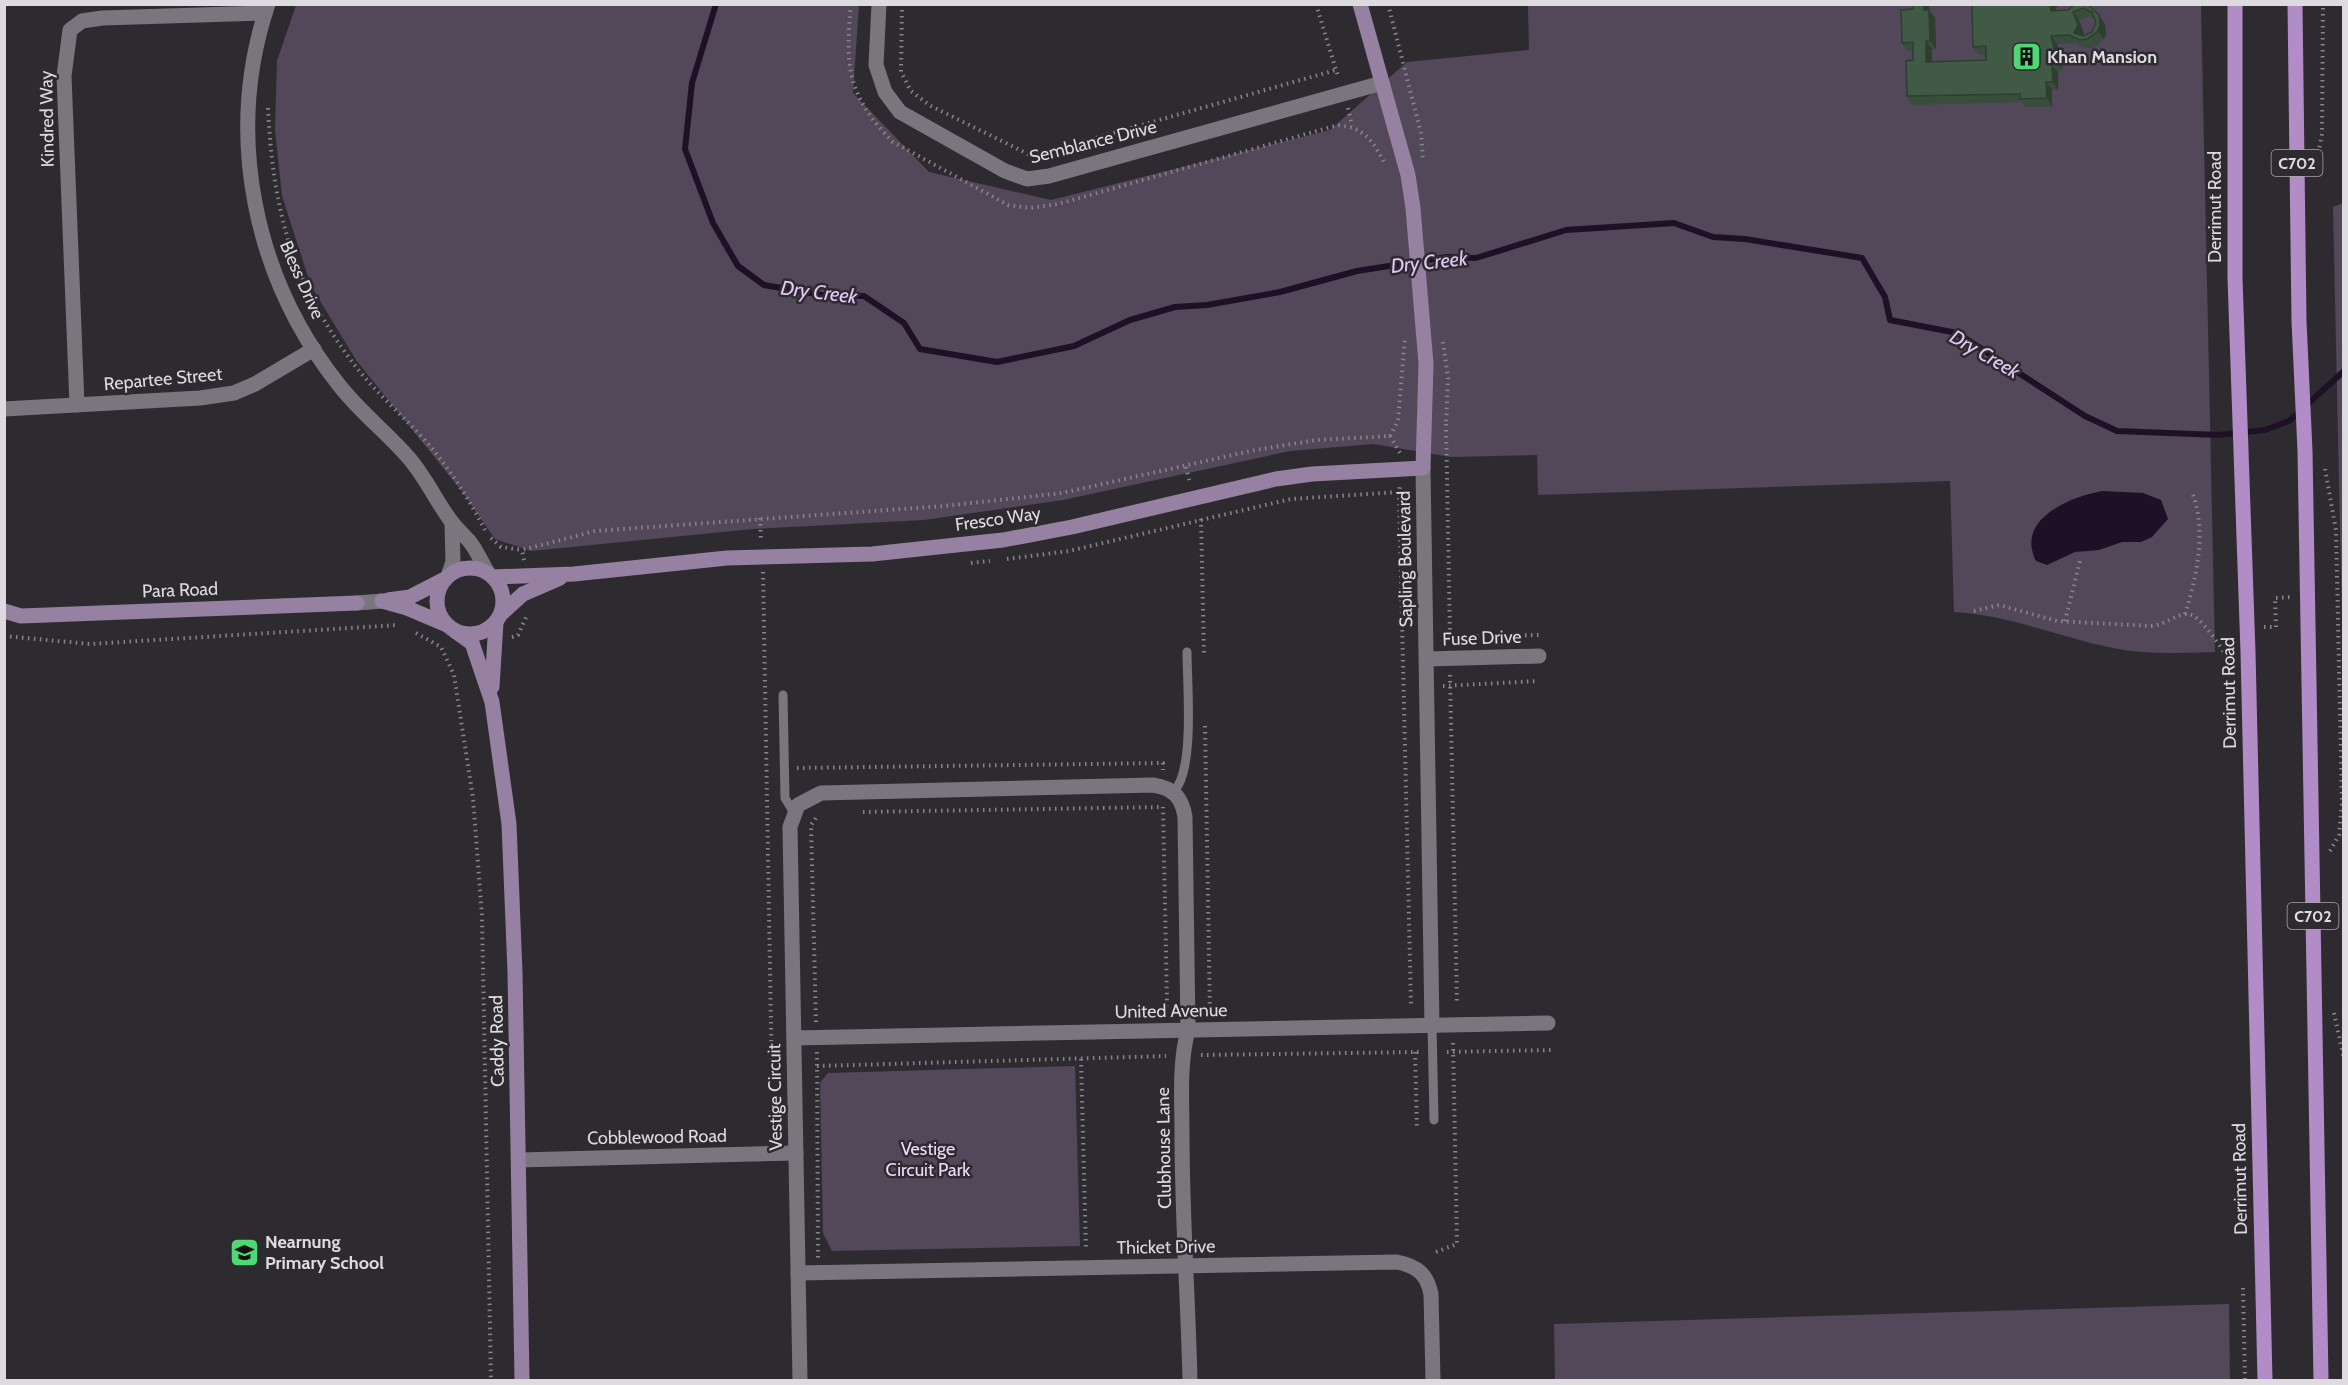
<svg xmlns="http://www.w3.org/2000/svg" width="2348" height="1385" font-family="Cabin,sans-serif">
<rect width="100%" height="100%" fill="#2e2b30"/>
<g fill="#53475a">
<path d="M296,5H859L853,93L929,172L1051,200L1330,130L1407,62L1529,50L1528,5H2201L2215,652C2181,653 2147,655 2113,648C2060,637 2009,615 1954,612L1950,481L1538,495L1537,455L1451,457L1373,444L1290,451L1063,500L924,520L753,529L531,551L495,539L461,490L356,360L311,286L282,196L275,130L277,61Z"/>
<path d="M2343,203V665L2333,207Z"/>
<path d="M1075,1066L1080,1246L832,1251L823,1233L820,1083L828,1073Z"/>
<path d="M2229,1304L2230,1380H1555L1554,1324Z"/>
</g>
<path fill="#1e1026" d="M2102,491L2143,493L2161,500L2168,519L2152,537L2141,542H2122L2099,550L2075,552L2047,565L2036,561C2015,519 2070,497 2102,491Z"/>
<g fill="none" stroke-linecap="round" stroke-linejoin="round">
<path stroke="#1e1026" stroke-width="6" d="M716,4L692,83L685,149L713,223L738,266L764,285L822,295L864,296L904,323L920,349L997,362L1074,346L1130,320L1175,307L1207,305L1280,292L1357,271L1447,257L1476,258L1566,230L1674,223L1713,237L1745,239L1862,258L1885,297L1890,320L1957,333L2085,416L2117,431L2219,435L2265,430L2289,421L2344,371"/>
<g stroke="#89868b" stroke-width="4" stroke-dasharray="1.5 4.5" stroke-linecap="butt">
<path d="M851,4C845,66 847,96 893,142L1008,205L1030,208L1058,204L1338,125C1365,128 1373,141 1385,164"/>
<path d="M902,4L901,72L911,91L929,105L1032,156L1336,70L1339,78"/>
<path d="M1316,4L1336,70"/>
<path d="M1388,4L1421,133L1423,159"/>
<path d="M268,108C273,207 290,278 350,359C373,391 404,416 430,446C451,471 470,501 485,530"/>
<path d="M1348,108L1352,126"/>
<path d="M2316,165L2322,134L2323,4"/>
<path d="M2215,241L2216,201"/>
<path d="M1443,342L1448,378L1446,424"/>
<path d="M1446,424L1450,637L1539,635"/>
<path d="M1390,436L1400,453"/>
<path d="M1390,436L1398,421L1405,337"/>
<path d="M1186,467L1190,483"/>
<path d="M2325,469L2336,530L2342,803L2339,835L2330,851"/>
<path d="M1399,492L1411,1005"/>
<path d="M760,518L761,541"/>
<path d="M1201,519L1204,655"/>
<path d="M491,538L501,547L522,550"/>
<path d="M1007,559L1069,551L1291,499L1399,492L1400,485"/>
<path d="M524,560L522,550L595,531L944,506L1062,493L1255,450L1317,440L1390,436"/>
<path d="M971,563L990,561"/>
<path d="M763,572L772,1082"/>
<path d="M1974,611L1999,605L2057,621L2151,626C2165,625 2174,615 2186,614C2200,612 2222,650 2230,661"/>
<path d="M2185,614C2197,576 2207,530 2192,492"/>
<path d="M2065,621L2081,557"/>
<path d="M2264,627H2276L2275,598L2292,597"/>
<path d="M416,633L441,647L454,675L473,798L482,916L491,1380"/>
<path d="M4,636L90,644L399,625"/>
<path d="M512,637L518,635L527,615"/>
<path d="M1450,675L1457,1004"/>
<path d="M1443,686L1538,681"/>
<path d="M1205,726L1210,1015"/>
<path d="M797,768L1163,763V770"/>
<path d="M863,812L1161,807"/>
<path d="M1156,1012L1166,1007L1167,1002L1163,807"/>
<path d="M2334,1013L2344,1059"/>
<path d="M816,1022L811,825L818,815"/>
<path d="M817,1052L818,1258"/>
<path d="M1415,1052L1417,1129"/>
<path d="M1447,1052L1551,1050"/>
<path d="M1201,1055L1421,1052"/>
<path d="M1081,1059L1086,1250"/>
<path d="M817,1066L1166,1056"/>
<path d="M1436,1252L1457,1244L1453,1042"/>
<path d="M2243,1288L2245,1380"/>
</g>
<g stroke="#7a767d" stroke-width="9">
<path d="M783,695L785,798L794,813"/>
<path d="M1174,791C1195,770 1187,684 1187,652"/>
<path d="M1432,1025L1434,1120"/>
</g>
<g stroke="#7a767d" stroke-width="15">
<path d="M268,4C224,135 254,278 339,385C360,412 386,432 408,457C425,476 436,501 451,521C457,529 464,535 470,542C477,551 482,563 488,573"/>
<path d="M879,4L876,65L885,92L900,112L1005,171L1027,179L1049,176L1382,83"/>
<path d="M77,405L64,76L70,30L82,21L102,18L265,13"/>
<path d="M4,409L200,398L234,393L255,384L314,349"/>
<path d="M1423,468L1432,1025"/>
<path d="M448,576L453,562L452,523"/>
<path d="M357,603L382,601"/>
<path d="M1427,659L1539,656"/>
<path d="M794,1038L1548,1023"/>
<path d="M519,1160L796,1153"/>
<path d="M798,1273L1397,1262C1417,1266 1427,1274 1431,1294L1433,1380"/>
<path d="M800,1380L790,827L798,805L821,793L1153,785C1173,788 1182,797 1185,817L1188,1030C1179,1064 1182,1099 1182,1134C1182,1216 1188,1298 1190,1380"/>
</g>
<g stroke="#9681a2" stroke-width="15">
<circle cx="470" cy="601" r="33"/>
<path d="M493,577L574,574L727,558L872,554L1003,540L1072,527L1276,479L1312,474L1423,468L1426,364L1413,208L1408,175L1360,4"/>
<path d="M388,600L410,597L443,580"/>
<path d="M382,601L407,608L445,624"/>
<path d="M4,611L21,616L357,603"/>
<path d="M501,614L523,594L560,578"/>
<path d="M455,631L472,643L492,702L509,824L515,972L522,1380"/>
<path d="M492,687L496,622"/>
</g>
<g stroke="#b18cc7" stroke-width="15">
<path d="M2235,4V278L2248,652L2265,1380"/>
<path d="M2295,4L2299,321L2305,451L2321,1380"/>
</g>
</g>
<path fill="#384d3b" fill-rule="evenodd" d="M1912,4H1929V10L1935,18L1936,49H1932V62L1986,60V55H1979L1973,47L1972,4H2059L2056,8V10H2068L2087,4L2105,24L2106,34L2104,39L2093,48H2086L2075,43L2057,44L2063,69L2058,73V90H2052V107H2026L2022,102L1912,105L1907,96L1913,60V51H1907L1902,43L1913,9ZM2089,16L2095,19L2096,22L2092,32L2082,36L2084,33L2079,20Z"/>
<g fill="#2e3f30">
<path d="M1924,4H1929L1930,18L1924,10Z"/>
<path d="M2050,4H2059L2056,8V19L2051,11Z"/>
<path d="M1929,10L1935,18L1936,49L1930,41Z"/>
<path d="M2073,12L2079,20L2084,33L2080,41L2074,33Z"/>
<path d="M2099,15L2105,24L2106,34L2104,39L2098,31Z"/>
<path d="M2051,36L2057,44L2063,69L2057,61Z"/>
<path d="M1926,41L1932,49V70L1926,62Z"/>
<path d="M2052,65L2058,73V90L2053,82Z"/>
<path d="M2046,82L2052,90V107L2047,98Z"/>
</g>
<path fill="#415a45" stroke="#2e3f30" stroke-width="1.5" fill-rule="evenodd" d="M1912,4H1924V10H1929L1930,41H1926V62L1986,60V46L1973,47L1972,4H2050L2051,11L2068,10L2074,5L2087,4L2099,15L2100,25L2098,31L2087,39L2080,40L2069,35L2051,36L2057,61L2052,65L2053,82H2046L2047,98L2020,99V94L1907,96L1906,61L1913,60V42L1902,43L1901,10L1913,9ZM2083,8L2092,12L2096,22L2092,32L2083,36L2074,33L2078,25L2073,12Z"/>
<defs>
<symbol id="building-square" viewBox="-11 -11 22 22"><rect x="-9" y="-9" width="18" height="18" rx="4" fill="#4fd675" stroke="#2e2b30"/><path d="M-4-6H4V6H1V3H-1V6H-4ZM-2.5-4.3h1.7v1.8h-1.7ZM.8-4.3h1.7v1.8H.8ZM-2.5-1h1.7V.8h-1.7ZM.8-1h1.7V.8H.8Z" fill="#111"/></symbol>
<symbol id="school-square" viewBox="-11 -11 22 22"><rect x="-9" y="-9" width="18" height="18" rx="4" fill="#4fd675" stroke="#2e2b30"/><path d="M0-5L7-2L0 1L-7-2ZM-4 1L0 2.5L4 1V4Q0 6-4 4Z" fill="#111"/></symbol>
</defs>
<g fill-rule="evenodd">
<use href="#building-square" x="2010" y="40" width="33" height="33"/>
<use href="#school-square" x="228" y="1236" width="33" height="33"/>
</g>
<g text-anchor="middle" dominant-baseline="central" stroke-width="5" stroke-linejoin="round" paint-order="stroke">
<g fill="#2e2b30" stroke="#a8a6aa" stroke-width="1.5">
<rect x="2271.5" y="150" width="51" height="26" rx="4.5"/>
<rect x="2287.5" y="903" width="51" height="26" rx="4.5"/>
</g>
<g font-size="16" font-weight="bold" fill="#dddbdf">
<text x="2297" y="163">C702</text>
<text x="2313" y="916">C702</text>
</g>
<g font-size="18" font-weight="bold" fill="#dddbdf" stroke="#2e2b30" text-anchor="start">
<text x="2047" y="57">Khan Mansion</text>
<text x="265" y="1242">Nearnung<tspan x="265" dy="21">Primary School</tspan></text>
</g>
<g font-size="18" fill="#dddbdf" stroke="#2e2b30">
<text transform="translate(47 119) rotate(-91)">Kindred Way</text>
<text transform="translate(1093 142) rotate(-14)">Semblance Drive</text>
<text transform="translate(2215 207) rotate(-90)">Derrimut Road</text>
<text transform="translate(302 280) rotate(66)">Bless Drive</text>
<text transform="translate(163 379) rotate(-5)">Repartee Street</text>
<text transform="translate(998 519) rotate(-8)">Fresco Way</text>
<text transform="translate(1405 559) rotate(-91)">Sapling Boulevard</text>
<text transform="translate(180 590) rotate(-2)">Para Road</text>
<text transform="translate(1482 638) rotate(-2)">Fuse Drive</text>
<text transform="translate(2229 693) rotate(-91)">Derrimut Road</text>
<text transform="translate(1171 1011) rotate(-1)">United Avenue</text>
<text transform="translate(497 1041) rotate(-91)">Caddy Road</text>
<text transform="translate(775 1097) rotate(-91)">Vestige Circuit</text>
<text transform="translate(657 1137) rotate(-1)">Cobblewood Road</text>
<text transform="translate(1164 1148) rotate(-91)">Clubhouse Lane</text>
<text transform="translate(2240 1179) rotate(-91)">Derrimut Road</text>
<text transform="translate(1166 1247) rotate(-1)">Thicket Drive</text>
</g>
<g font-size="18" fill="#eddbfa" stroke="#2e2b30">
<text x="928" y="1149">Vestige<tspan x="928" dy="21">Circuit Park</tspan></text>
</g>
<g font-size="20" font-style="italic" fill="#e6c7f9" stroke="#2e2b30">
<text transform="translate(1429 262) rotate(-6)">Dry Creek</text>
<text transform="translate(819 292) rotate(7)">Dry Creek</text>
<text transform="translate(1985 354) rotate(30)">Dry Creek</text>
</g>
</g>
<rect width="2348" height="1385" fill="none" stroke="#dddbdf" stroke-width="12"/>
</svg>
